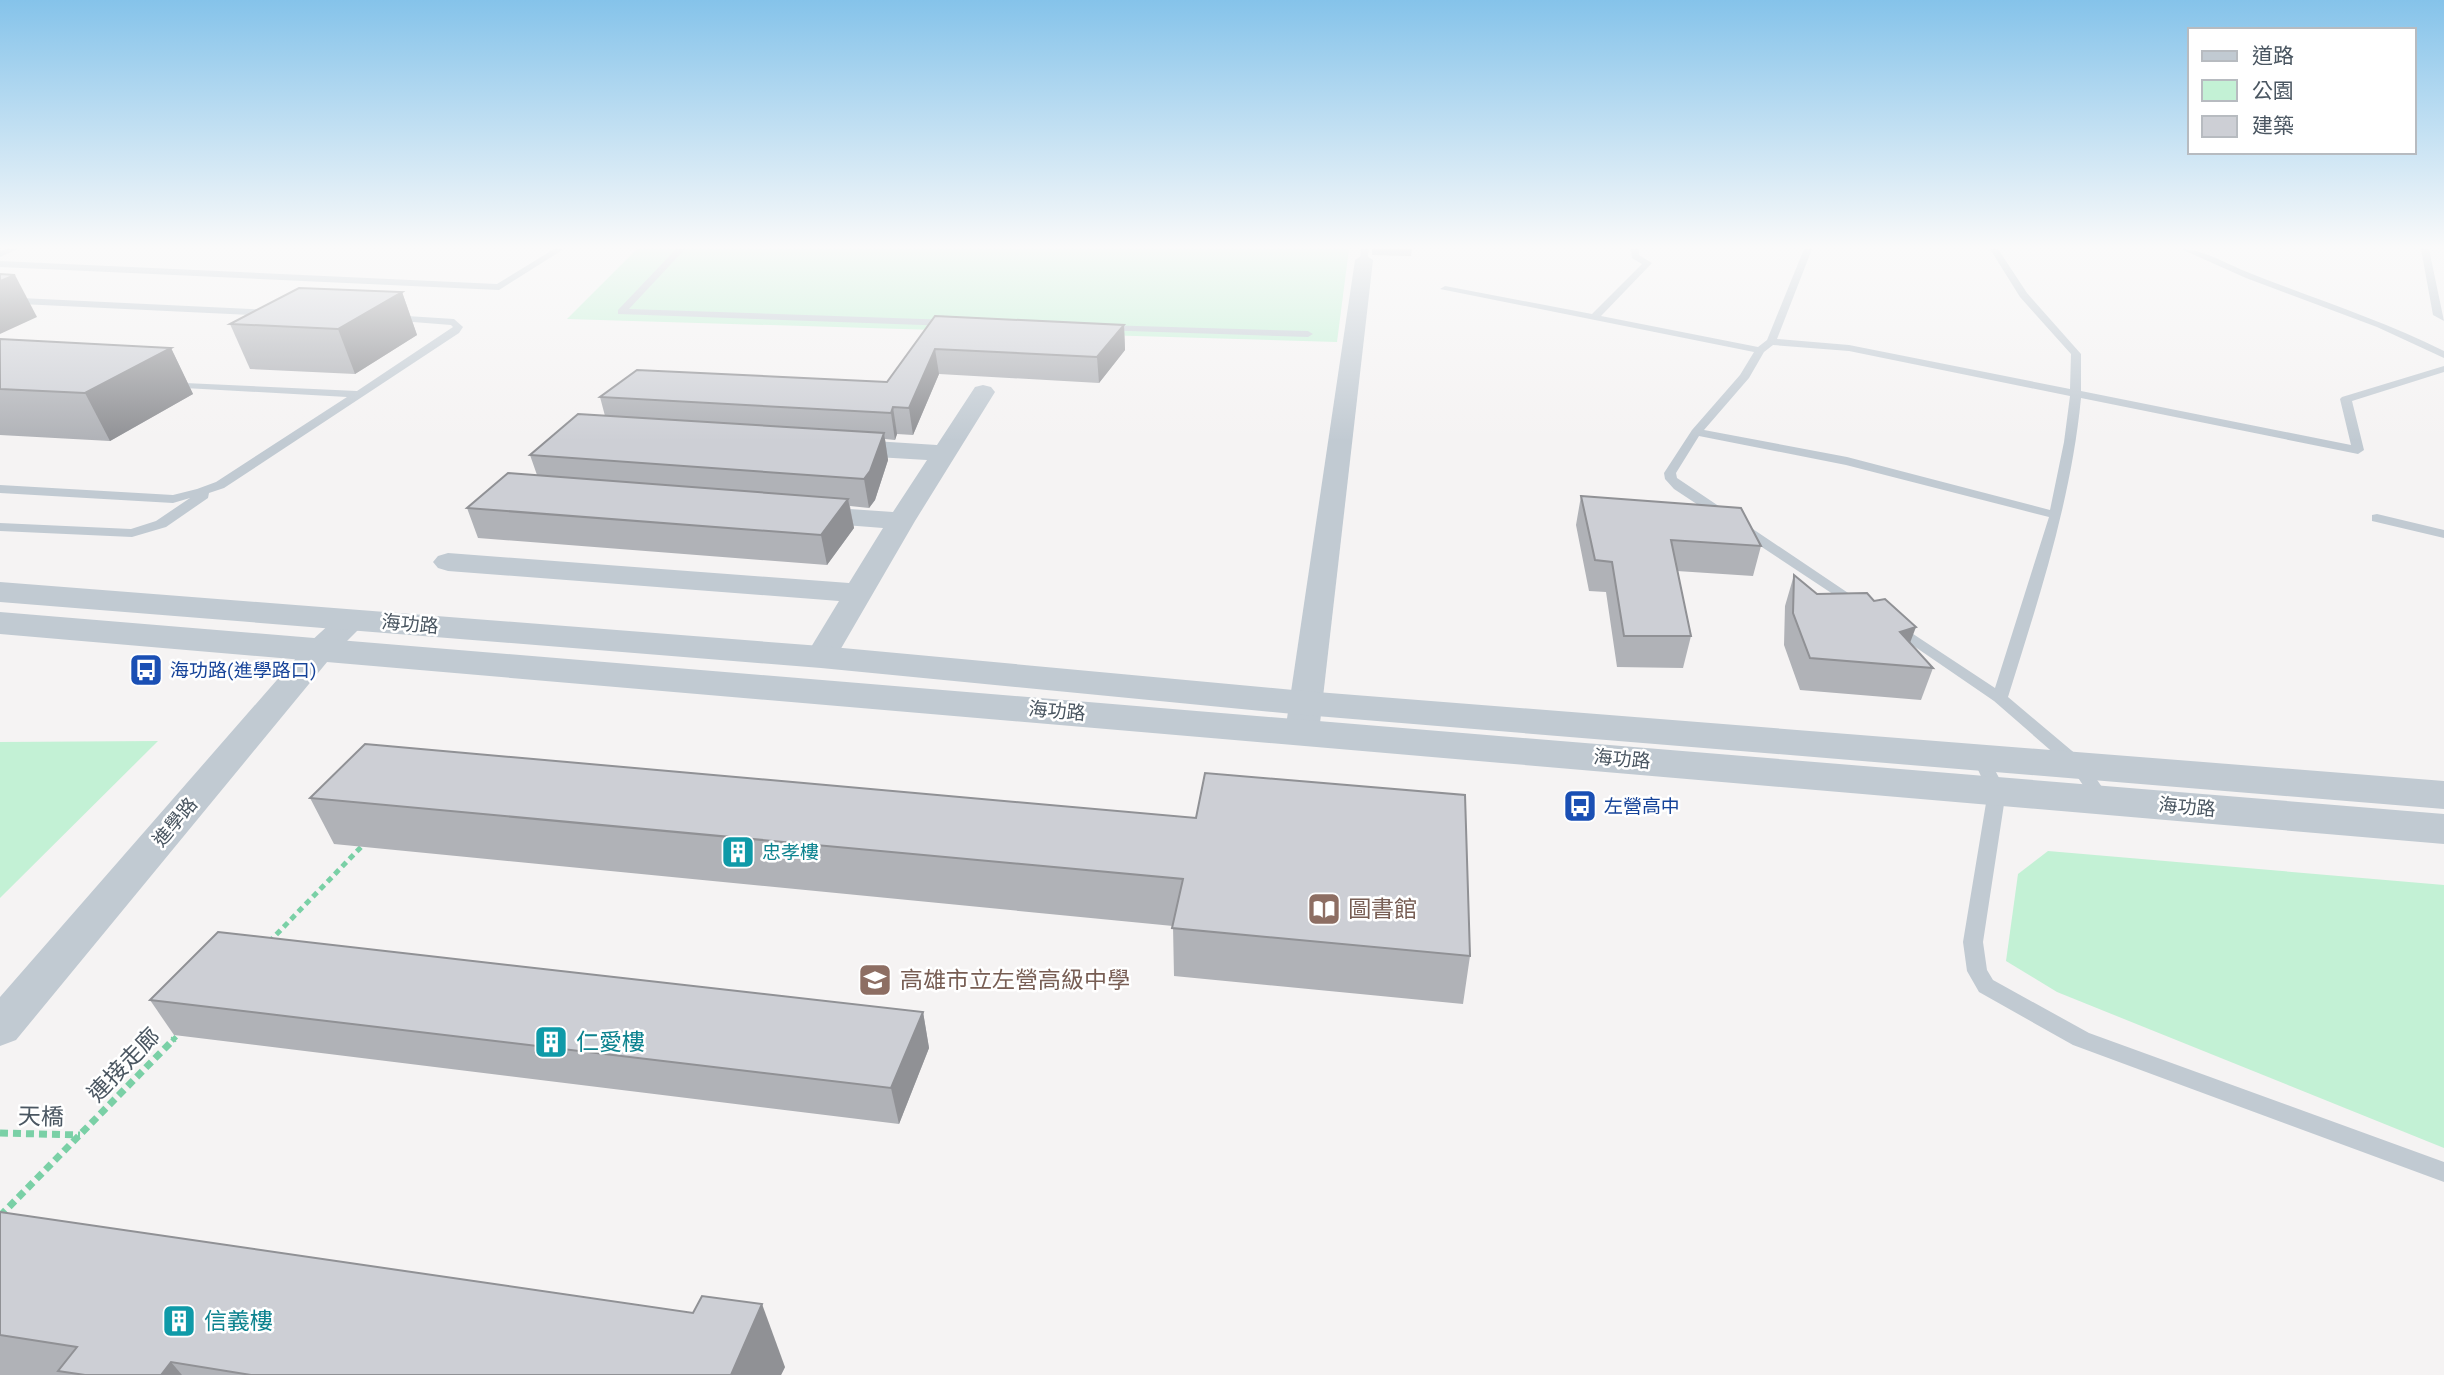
<svg xmlns="http://www.w3.org/2000/svg" width="2444" height="1375" font-family="'Work Sans','Noto Sans TC',sans-serif">
<rect width="100%" height="100%" fill="#f5f3f3"/>
<g fill="#c3f1d5">
<path d="M637,249H1349L1337,342L567,319Z"/>
<path d="M158,741L0,898V742Z"/>
<path d="M2048,851L2444,885V1148L2057,992L2006,961L2018,874Z"/>
</g>
<g fill="none" stroke-linecap="round" stroke-linejoin="round">
<g stroke="#7ad0a6" stroke-width="5" stroke-dasharray="6 4.5" stroke-linecap="butt">
<path d="M269,942L365,843"/>
<path d="M172,1041L180,1033"/>
</g>
<g stroke="#7ad0a6" stroke-width="7" stroke-dasharray="8 5" stroke-linecap="butt">
<path d="M0,1133L80,1135"/>
<path d="M0,1216L174,1039"/>
</g>
<g fill="#c1cad2" fill-rule="evenodd">
<path d="M6,249H18L0,257V251Z"/>
<path d="M554,249H564L499,290L0,267V261L497,284Z"/>
<path d="M676,249H685L629,309L951,320L956,323L951,326L618,314V310Z"/>
<path d="M1361,249H1369L1367,262L1360,260Z"/>
<path d="M1631,249H1639V255L1652,263L1601,316L1758,347L1767,340L1804,249H1812L1777,339L1849,345L2070,389L2071,354L2020,297L1990,249H1998L2027,293L2081,354V391L2351,445L2340,399L2342,397L2444,366V372L2352,401L2364,450L2358,454L2081,398C2071,501 2039,598 2008,697L2084,761L2111,800L2108,804H2096L2072,769L1994,701L1889,629L1891,626H1901L1995,688L2049,517L1846,465L1699,436L1676,473L1677,478L1866,605L1859,609L1854,608L1674,489L1665,479L1664,473L1692,430L1740,375L1754,352L1440,289L1445,286L1592,314L1642,264L1632,258ZM1773,345L1849,351L2070,396L2064,442L2050,510L1847,457L1704,430L1749,378L1764,352Z"/>
<path d="M2181,249C2204,249 2230,266 2252,274C2316,299 2382,320 2444,351V358L2377,327L2246,278Z"/>
<path d="M2421,249H2429L2444,321L2433,315Z"/>
<path d="M0,297L274,310L279,313L274,316L0,303Z"/>
<path d="M391,315L454,319L463,327L459,333L224,488L209,493L208,498L166,527L132,537L0,531V523L131,529L156,521L190,498L173,503L0,493V485L173,495L197,489L216,482L347,397L167,387L163,386V382L357,391L453,327L451,325L388,320V316Z"/>
<path d="M1103,325L1308,331L1313,334L1308,337L1099,330L1098,328Z"/>
<path d="M2377,514L2444,530V538L2372,521V515Z"/>
<path d="M1980,752L1988,757L2006,791L1983,942L1987,970L1993,980L2089,1033L2444,1162V1182L2073,1045L1979,992L1967,971L1963,942L1988,791L1972,757Z"/>
</g>
<g fill="#c1cad2" fill-rule="evenodd">
<path d="M1364,254L1373,260L1319,732L1314,740L1302,743L1290,740L1285,732L1355,260Z"/>
<path d="M983,385L991,387L995,392L915,521L832,664L821,667L810,664L805,657L839,601L448,571L438,568L433,562L438,556L448,553L849,583L883,528L806,522L796,520L792,514L796,508L806,506L893,512L927,460L842,455L833,452L829,447L833,442L842,439L937,445L975,387Z"/>
<path d="M354,610L365,612L369,619L332,656L16,1040L0,1046V997L310,642L343,612Z"/>
</g>
<g fill="#c1cad2" fill-rule="evenodd">
<path d="M0,582L821,646L1304,691L2444,781V809L1304,715L821,668L0,602Z"/>
<path d="M0,612L2444,814V844L0,634Z"/>
</g>
</g>
<g fill="#b0b2b7">
<path d="M1372,249H1412L1411,256L1372,255Z"/>
<path d="M402,292L417,335L355,374L250,369L230,324Z"/>
<path d="M935,316L1124,325L1125,350L1099,383L939,374L913,435L897,434L895,440L885,439L888,460L875,500L869,508L850,506L854,528L827,565L478,538L467,508L537,475L530,455L605,416L600,397L887,382Z"/>
<path d="M0,339L171,348L193,394L110,441L0,435Z"/>
<path d="M1581,496L1761,546L1753,576L1677,571L1691,636L1683,668L1617,667L1606,592L1589,591L1576,525Z"/>
<path d="M1794,575L1817,594L1910,643L1933,668L1921,700L1800,690L1784,645L1785,606Z"/>
<path d="M310,798L1196,818L1470,956L1463,1004L1174,976L1173,926L334,844Z"/>
<path d="M150,1000L923,1012L929,1048L899,1124L174,1035Z"/>
<path d="M0,1212L785,1367L781,1375H0Z"/>
</g>
<g fill="#909195">
<path d="M15,275L37,317L0,334V281Z"/>
<path d="M402,292L417,335L355,374L338,329Z"/>
<path d="M1124,325L1125,350L1099,383L1097,357Z"/>
<path d="M171,348L193,394L110,441L85,393Z"/>
<path d="M935,349L939,374L913,435L909,408Z"/>
<path d="M893,407L897,434L895,440L891,413Z"/>
<path d="M884,433L888,460L875,500L869,508L864,479Z"/>
<path d="M848,499L854,528L827,565L821,535Z"/>
<path d="M1916,627L1904,659L1900,632Z"/>
<path d="M923,1012L929,1048L899,1124L891,1088Z"/>
<path d="M762,1304L785,1367L781,1375H731Z"/>
<path d="M171,1362L182,1375H161Z"/>
</g>
<g fill="#cdcfd5" stroke="#909195" stroke-width="2">
<path d="M0,274L15,275L0,281Z"/>
<path d="M299,288L402,292L338,329L230,324Z"/>
<path d="M935,316L1124,325L1097,357L935,349L909,408L893,407L891,413L600,397L637,370L887,382Z"/>
<path d="M0,339L171,348L85,393L0,389Z"/>
<path d="M578,414L884,433L870,471L864,479L530,455Z"/>
<path d="M508,473L848,499L821,535L467,508Z"/>
<path d="M1581,496L1741,508L1761,546L1671,540L1691,636H1624L1612,562L1595,560Z"/>
<path d="M1794,575L1817,594L1867,593L1874,601L1885,599L1916,627L1900,632L1933,668L1810,658L1793,613Z"/>
<path d="M365,744L1196,818L1205,773L1465,795L1470,956L1172,928L1183,879L310,798Z"/>
<path d="M218,932L923,1012L891,1088L150,1000Z"/>
<path d="M0,1212L693,1313L702,1296L762,1304L731,1375H251L171,1362L161,1375H85L58,1371L77,1347L0,1335Z"/>
</g>
<linearGradient id="sky" x2="0" y2="1"><stop stop-color="#85c3ea"/><stop offset="0.56" stop-color="#fafafa"/><stop offset="1" stop-color="#fafafa" stop-opacity="0"/></linearGradient>
<rect width="2444" height="441" fill="url(#sky)"/>
<defs>
<symbol id="bus-square" viewBox="-11 -11 22 22"><rect x="-9" y="-9" width="18" height="18" rx="4" fill="#1a4fb4" stroke="#fff"/><path d="M-5-6H5V4H4V6H2V4H-2V6H-4V4H-5ZM-3.5-4V0h7V-4ZM-3.5 1.2v1.5H-2V1.2ZM2 1.2v1.5H3.5V1.2Z" fill="#fff"/></symbol>
<symbol id="building-square" viewBox="-11 -11 22 22"><rect x="-9" y="-9" width="18" height="18" rx="4" fill="#0f9aa8" stroke="#fff"/><path d="M-4-6H4V6H1V3H-1V6H-4ZM-2.5-4.3h1.7v1.8h-1.7ZM.8-4.3h1.7v1.8H.8ZM-2.5-1h1.7V.8h-1.7ZM.8-1h1.7V.8H.8Z" fill="#fff"/></symbol>
<symbol id="library-square" viewBox="-11 -11 22 22"><rect x="-9" y="-9" width="18" height="18" rx="4" fill="#8d6e63" stroke="#fff"/><path d="M-6-4Q-3-5.5-.7-3.5V5Q-3 3-6 4ZM6-4Q3-5.5 .7-3.5V5Q3 3 6 4Z" fill="#fff"/></symbol>
<symbol id="school-square" viewBox="-11 -11 22 22"><rect x="-9" y="-9" width="18" height="18" rx="4" fill="#8d6e63" stroke="#fff"/><path d="M0-5L7-2L0 1L-7-2ZM-4 1L0 2.5L4 1V4Q0 6-4 4Z" fill="#fff"/></symbol>
</defs>
<g fill-rule="evenodd">
<use href="#bus-square" x="127" y="651" width="38" height="38"/>
<use href="#bus-square" x="1561" y="787" width="38" height="38"/>
<use href="#building-square" x="719" y="833" width="38" height="38"/>
<use href="#library-square" x="1305" y="890" width="38" height="38"/>
<use href="#school-square" x="856" y="961" width="38" height="38"/>
<use href="#building-square" x="532" y="1023" width="38" height="38"/>
<use href="#building-square" x="160" y="1302" width="38" height="38"/>
</g>
<g text-anchor="middle" dominant-baseline="central" stroke-width="5" stroke-linejoin="round" paint-order="stroke">
<g font-size="19" fill="#4a5661" stroke="#fff">
<text transform="translate(410 624) rotate(5)">海功路</text>
<text transform="translate(1057 711) rotate(5)">海功路</text>
<text transform="translate(1622 759) rotate(5)">海功路</text>
<text transform="translate(2187 807) rotate(5)">海功路</text>
<text transform="translate(175 822) rotate(-50)">進學路</text>
</g>
<g font-size="19" fill="#164399" stroke="#fff" text-anchor="start">
<text x="170" y="670">海功路(進學路口)</text>
<text x="1604" y="806">左營高中</text>
</g>
<g font-size="19" fill="#0d838f" stroke="#fff" text-anchor="start">
<text x="762" y="852">忠孝樓</text>
</g>
<g font-size="23" fill="#785e54" stroke="#fff" text-anchor="start">
<text x="1348" y="909">圖書館</text>
<text x="900" y="980">高雄市立左營高級中學</text>
</g>
<g font-size="23" fill="#0d838f" stroke="#fff" text-anchor="start">
<text x="576" y="1042">仁愛樓</text>
<text x="204" y="1321">信義樓</text>
</g>
<g font-size="23" fill="#4a5661" stroke="#fff">
<text transform="translate(124 1065) rotate(-46)">連接走廊</text>
<text transform="translate(41 1117) rotate(1)">天橋</text>
</g>
</g>
<rect x="2188" y="28" width="228" height="126" fill="#ffffff" stroke="#b7bbc0" stroke-width="2"/>
<rect x="2202" y="51" width="35" height="10" fill="#c1cad2" stroke="#b7bbc0" stroke-width="2"/>
<text x="2252" y="63" font-size="21" fill="#4a5661">道路</text>
<rect x="2202" y="80" width="35" height="21" fill="#c3f1d5" stroke="#b7bbc0" stroke-width="2"/>
<text x="2252" y="98" font-size="21" fill="#4a5661">公園</text>
<rect x="2202" y="116" width="35" height="21" fill="#cdcfd5" stroke="#b7bbc0" stroke-width="2"/>
<text x="2252" y="133" font-size="21" fill="#4a5661">建築</text>
</svg>
